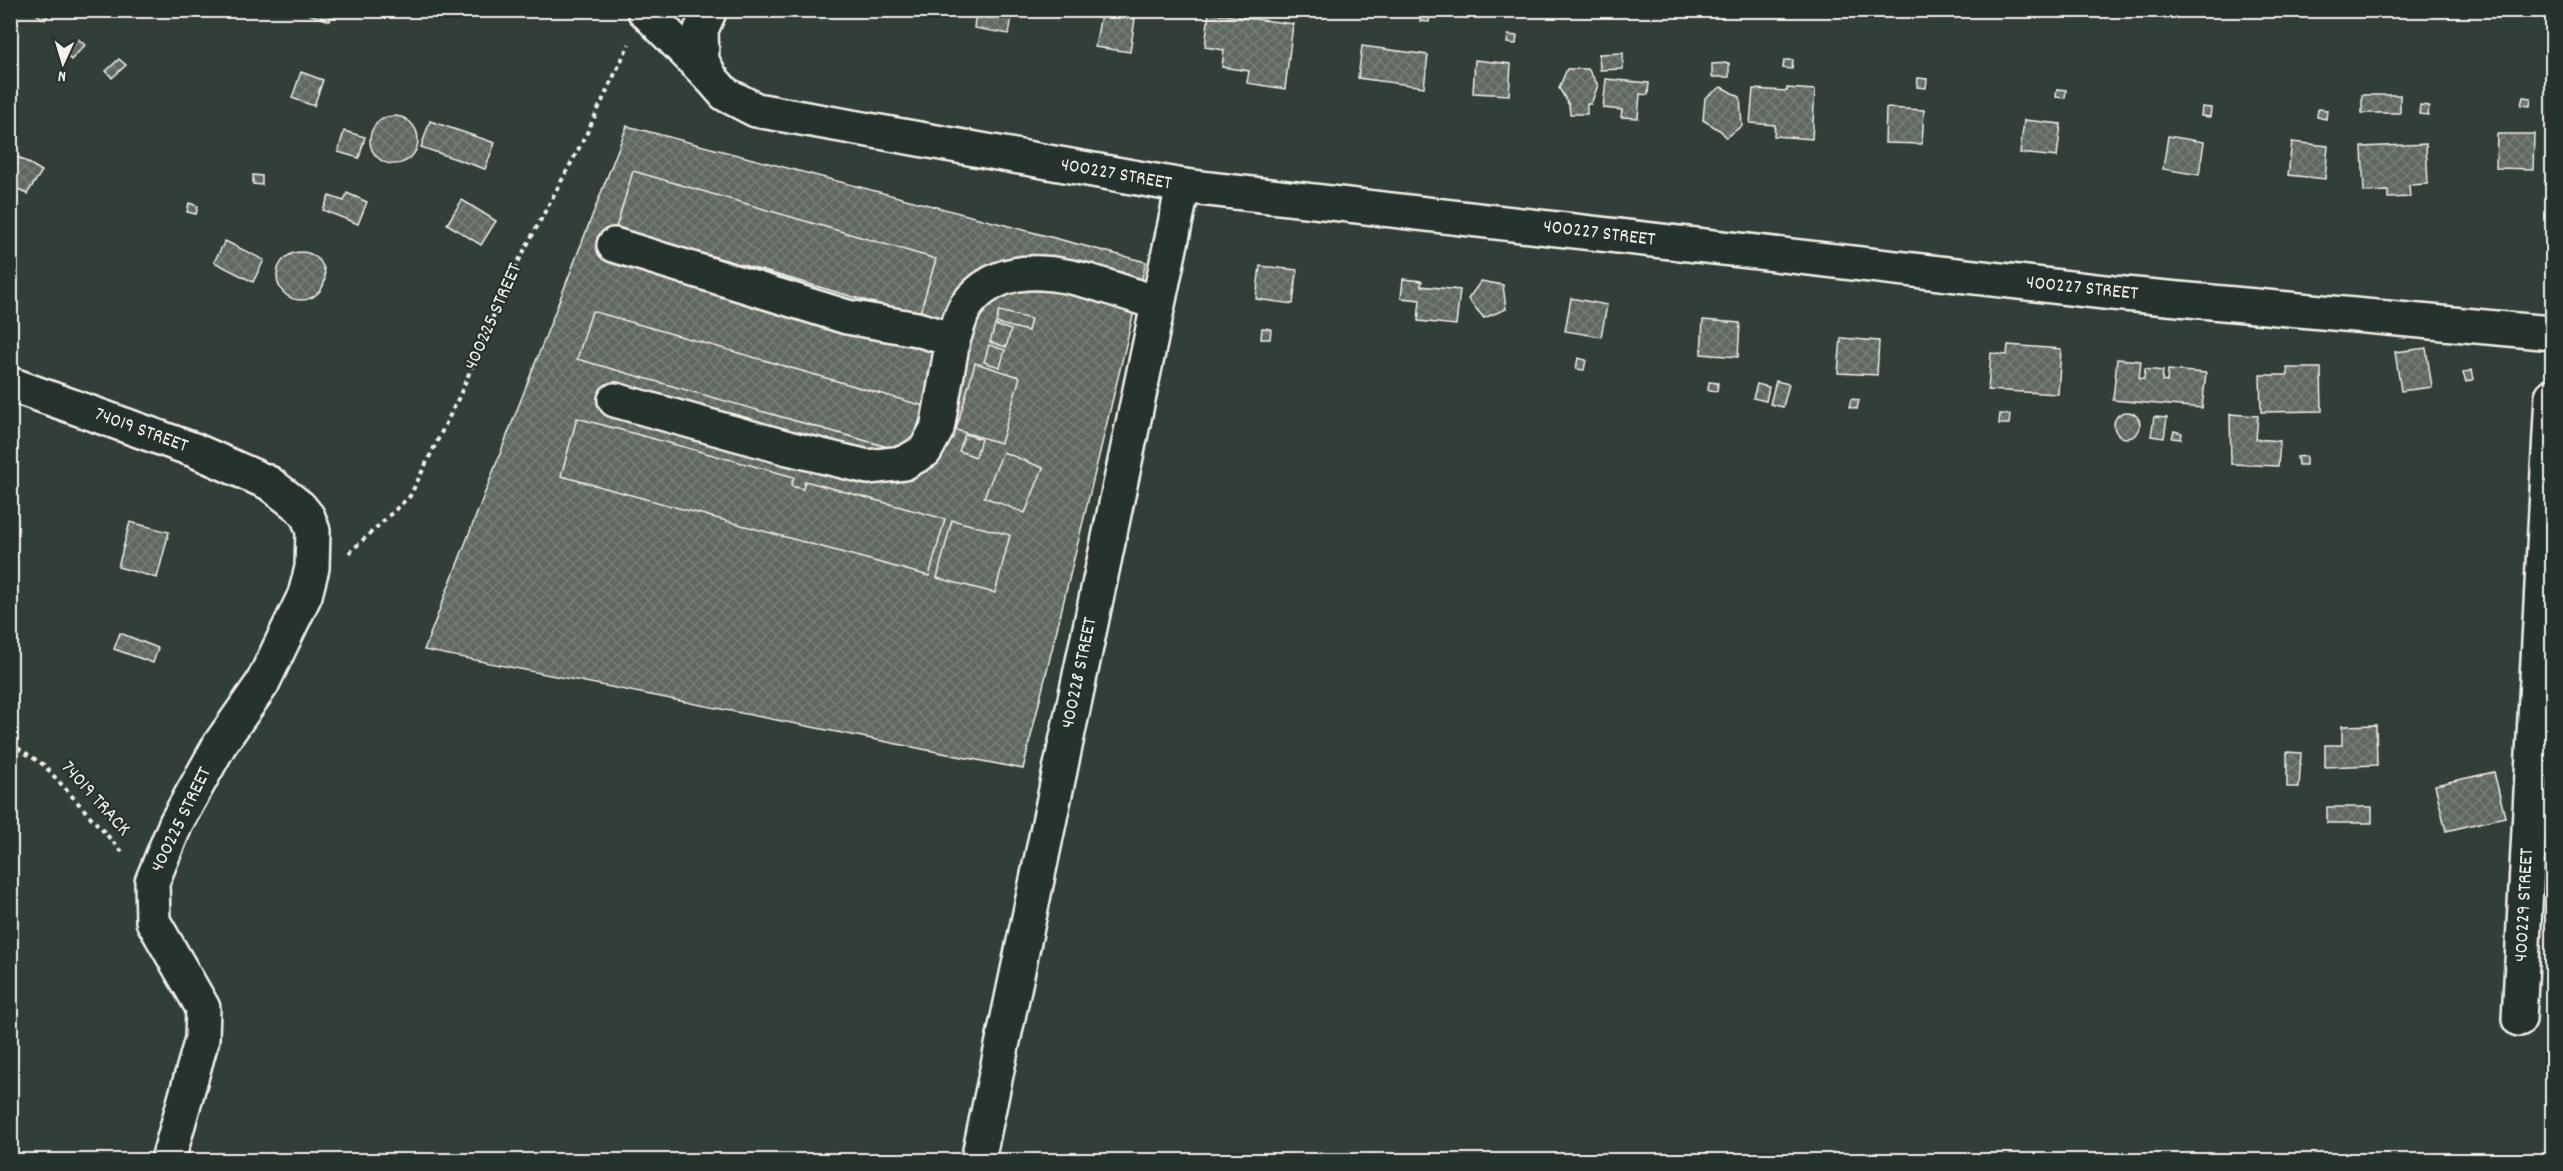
<svg xmlns="http://www.w3.org/2000/svg" width="2563" height="1171" font-family="Dekko,sans-serif">
<defs>
<pattern id="building-cross-hatch" width="8" height="8" patternUnits="userSpaceOnUse" patternTransform="scale(1.5)"><rect width="8" height="8" fill="#5f6861"/><path d="M0 0l8 8M0 8l8-8" fill="none" stroke="#777e78"/></pattern>
</defs>
<rect width="100%" height="100%" fill="#323e38"/>
<filter id="ink" filterUnits="userSpaceOnUse"><feTurbulence type="fractalNoise" baseFrequency=".0167" numOctaves="2"/><feDisplacementMap in="SourceGraphic" scale="12" xChannelSelector="R" yChannelSelector="G"/><feConvolveMatrix kernelMatrix="1 2 1 2 8 2 1 2 1" color-interpolation-filters="sRGB"/></filter>
<g filter="url(#ink)">
<g fill="url(#building-cross-hatch)" stroke="#f4f1e8" stroke-width="1.5">
<path d="M30,10H51L45,20Z"/>
<path d="M296,10H333L330,21Z"/>
<path d="M976,10H1013L1009,34L974,28Z"/>
<path d="M1209,13L1293,24L1285,89L1247,83L1249,71L1222,67L1224,50L1205,47Z"/>
<path d="M1422,13H1430L1429,22L1420,21Z"/>
<path d="M1101,14L1135,19L1130,52L1095,47Z"/>
<path d="M1508,35L1517,36L1516,44L1507,43Z"/>
<path d="M76,37L85,45L71,60L63,52Z"/>
<path d="M1362,46L1428,55L1424,87L1358,78Z"/>
<path d="M1623,53V69L1600,70L1599,54Z"/>
<path d="M119,59L126,65L112,78L106,71Z"/>
<path d="M1475,60L1511,64L1509,95L1473,93Z"/>
<path d="M1784,60H1793L1792,69L1783,68Z"/>
<path d="M1729,63V77H1712V64Z"/>
<path d="M1567,69H1588L1598,85L1591,104H1587V114H1570L1569,105L1559,88Z"/>
<path d="M301,72L323,80L314,106L292,98Z"/>
<path d="M1918,78L1927,79L1926,88L1917,87Z"/>
<path d="M1606,79L1649,83L1648,95L1640,94L1638,118L1621,117L1622,110L1603,108Z"/>
<path d="M1721,87L1740,97L1742,126L1726,137L1721,131L1703,120L1705,98Z"/>
<path d="M1787,88L1815,90L1812,139L1774,136L1775,125L1750,123L1753,89L1787,91Z"/>
<path d="M2057,89L2066,90L2065,98L2056,97Z"/>
<rect x="2362" y="95" width="38" height="18"/>
<path d="M2523,97L2531,98L2530,106L2521,105Z"/>
<path d="M2420,105L2429,106L2428,115L2419,114Z"/>
<path d="M2202,107L2211,108L2210,117L2201,116Z"/>
<path d="M1886,108L1924,110L1922,144L1885,143Z"/>
<path d="M2318,109L2327,110L2326,119L2317,117Z"/>
<circle cx="394" cy="140" r="24"/>
<path d="M2024,120L2061,124L2057,157L2020,153Z"/>
<path d="M430,121L495,143L485,169L421,147Z"/>
<path d="M627,126L1146,262L1023,769L424,650Z"/>
<path d="M344,131L365,137L359,158L338,152Z"/>
<path d="M2497,134H2534L2533,169L2496,168Z"/>
<path d="M2168,136L2204,142L2199,175L2163,169Z"/>
<path d="M2292,142L2328,146L2325,179L2288,175Z"/>
<path d="M2426,144L2428,184L2409,185L2410,197L2388,198V191L2364,192L2362,147Z"/>
<path d="M10,152L42,171L27,194L10,184Z"/>
<path d="M633,171L936,259L919,316L616,228Z"/>
<path d="M253,175L262,176V185L253,184Z"/>
<path d="M347,193L367,202L358,224L323,210L329,196L344,201Z"/>
<path d="M462,200L496,221L481,245L447,224Z"/>
<path d="M189,203L198,206L196,214L187,212Z"/>
<path d="M225,241L264,260L253,282L214,262Z"/>
<circle cx="301" cy="276" r="24"/>
<path d="M1260,266L1297,270L1293,304L1256,299Z"/>
<path d="M1403,279L1422,281L1421,286L1460,290L1456,325L1418,321L1420,300L1401,298Z"/>
<path d="M1481,281L1503,285L1506,309L1484,318L1468,299Z"/>
<path d="M1571,298L1607,305L1601,337L1565,331Z"/>
<path d="M592,311L924,406L909,453L577,359Z"/>
<path d="M999,311L1031,319L1028,331L996,323Z"/>
<path d="M1703,320L1740,323L1738,357L1701,354Z"/>
<path d="M995,325L1011,330L1006,347L990,342Z"/>
<path d="M1262,328L1271,329L1270,339H1261Z"/>
<path d="M1841,338L1879,341L1877,375L1838,373Z"/>
<path d="M989,345L1005,350L1000,367L984,362Z"/>
<path d="M2008,345L2061,349L2058,394L1988,390L1991,353L2007,355Z"/>
<path d="M2426,348L2432,387L2401,391L2395,352Z"/>
<path d="M1578,358L1586,360L1584,370L1576,369Z"/>
<path d="M2117,359L2141,361L2139,379H2144L2145,369L2163,371L2162,381L2167,382L2168,370L2206,373L2202,408L2113,400Z"/>
<path d="M975,363L1020,377L1001,443L956,430Z"/>
<path d="M2287,368H2321L2322,411L2261,412L2260,375H2288Z"/>
<path d="M2472,370L2474,379L2466,382L2463,373Z"/>
<path d="M1776,381L1789,384L1783,407L1770,404Z"/>
<path d="M1709,382L1718,383L1717,391L1708,390Z"/>
<path d="M1757,384L1769,387L1766,401L1753,398Z"/>
<path d="M1851,399L1859,400L1857,409L1849,407Z"/>
<circle cx="2127" cy="425" r="13"/>
<path d="M2000,414L2010,415L2009,424H1999Z"/>
<path d="M2230,414L2258,416L2256,439L2280,441L2278,466L2231,464Z"/>
<path d="M2154,417L2167,418L2164,438L2151,436Z"/>
<path d="M577,418L794,477L791,486L803,489L805,481L945,519L929,576L561,476Z"/>
<path d="M2174,431L2182,433L2181,439L2172,438Z"/>
<path d="M965,434L981,439L976,457L959,451Z"/>
<path d="M1003,452L1043,468L1025,513L984,497Z"/>
<path d="M2306,456V465H2298L2297,457Z"/>
<path d="M952,520L1010,535L995,593L937,578Z"/>
<path d="M130,522L169,532L157,578L118,567Z"/>
<path d="M120,633L158,648L153,663L114,649Z"/>
<path d="M2376,725L2377,765L2325,767V745H2342V726Z"/>
<path d="M2287,752L2301,753L2299,787H2287Z"/>
<path d="M2494,772L2505,817L2446,831L2435,785Z"/>
<rect x="2327" y="807" width="45" height="16"/>
</g>
<g fill="none" stroke-linecap="round" stroke-linejoin="round">
<defs>
<g id="minor">
<path d="M644,10L710,77"/>
<path d="M710,10L701,30L702,61L711,78L725,94L756,110L1183,186L2113,293L2552,333"/>
<path d="M614,245L847,317L917,329L953,340C957,330 960,315 966,306C1012,243 1099,286 1158,303"/>
<path d="M10,384L194,450L269,483L300,507L308,517L313,531L312,568L305,595L262,684L220,744L176,823L152,882L153,921L203,1008L202,1039L168,1160"/>
<path d="M615,400L788,448L868,467L904,463L925,451L937,429L953,340"/>
<path d="M2519,1019L2552,396"/>
<path d="M978,1160L1183,186"/>
</g>
</defs>
<use href="#minor" stroke="#f4f1e8" stroke-width="38"/>
<g stroke="#f4f1e8" stroke-width="4" stroke-dasharray="4.5 4.5" stroke-linecap="butt">
<path d="M349,553L410,496L459,397L509,279L586,135L629,44"/>
<path d="M10,743L44,765L124,854"/>
</g>
<use href="#minor" stroke="#26332d" stroke-width="33"/>
</g>
</g>
<g text-anchor="middle" dominant-baseline="central" stroke-width="4.5" stroke-linejoin="round" paint-order="stroke">
<g font-size="20" fill="#f4f1e8" stroke="#26332d">
<text transform="translate(1116 175) rotate(10)">400227 STREET</text>
<text transform="translate(1599 234) rotate(7)">400227 STREET</text>
<text transform="translate(2082 289) rotate(6)">400227 STREET</text>
<text transform="translate(494 317) rotate(-66)">400225 STREET</text>
<text transform="translate(141 431) rotate(20)">74019 STREET</text>
<text transform="translate(1080 673) rotate(-78)">400228 STREET</text>
<text transform="translate(95 799) rotate(48)">74019 TRACK</text>
<text transform="translate(182 820) rotate(-64)">400225 STREET</text>
<text transform="translate(2525 905) rotate(-87)">400229 STREET</text>
</g>
</g>
<rect width="2563" height="1171" fill="none" stroke="#26332d" stroke-width="36"/>
<rect x="18" y="18" width="2527" height="1135" fill="none" stroke="#f4f1e8" stroke-width="2" filter="url(#ink)"/>
<g transform="translate(63 63) rotate(184)" stroke="#26332d" stroke-width="4.5" paint-order="stroke">
<path d="M0-4.5L10 22L0 15L-10 22Z" fill="#f4f1e8"/>
<text y="-9" font-size="16" font-weight="bold" text-anchor="middle" fill="#f4f1e8">N</text>
</g>
</svg>
